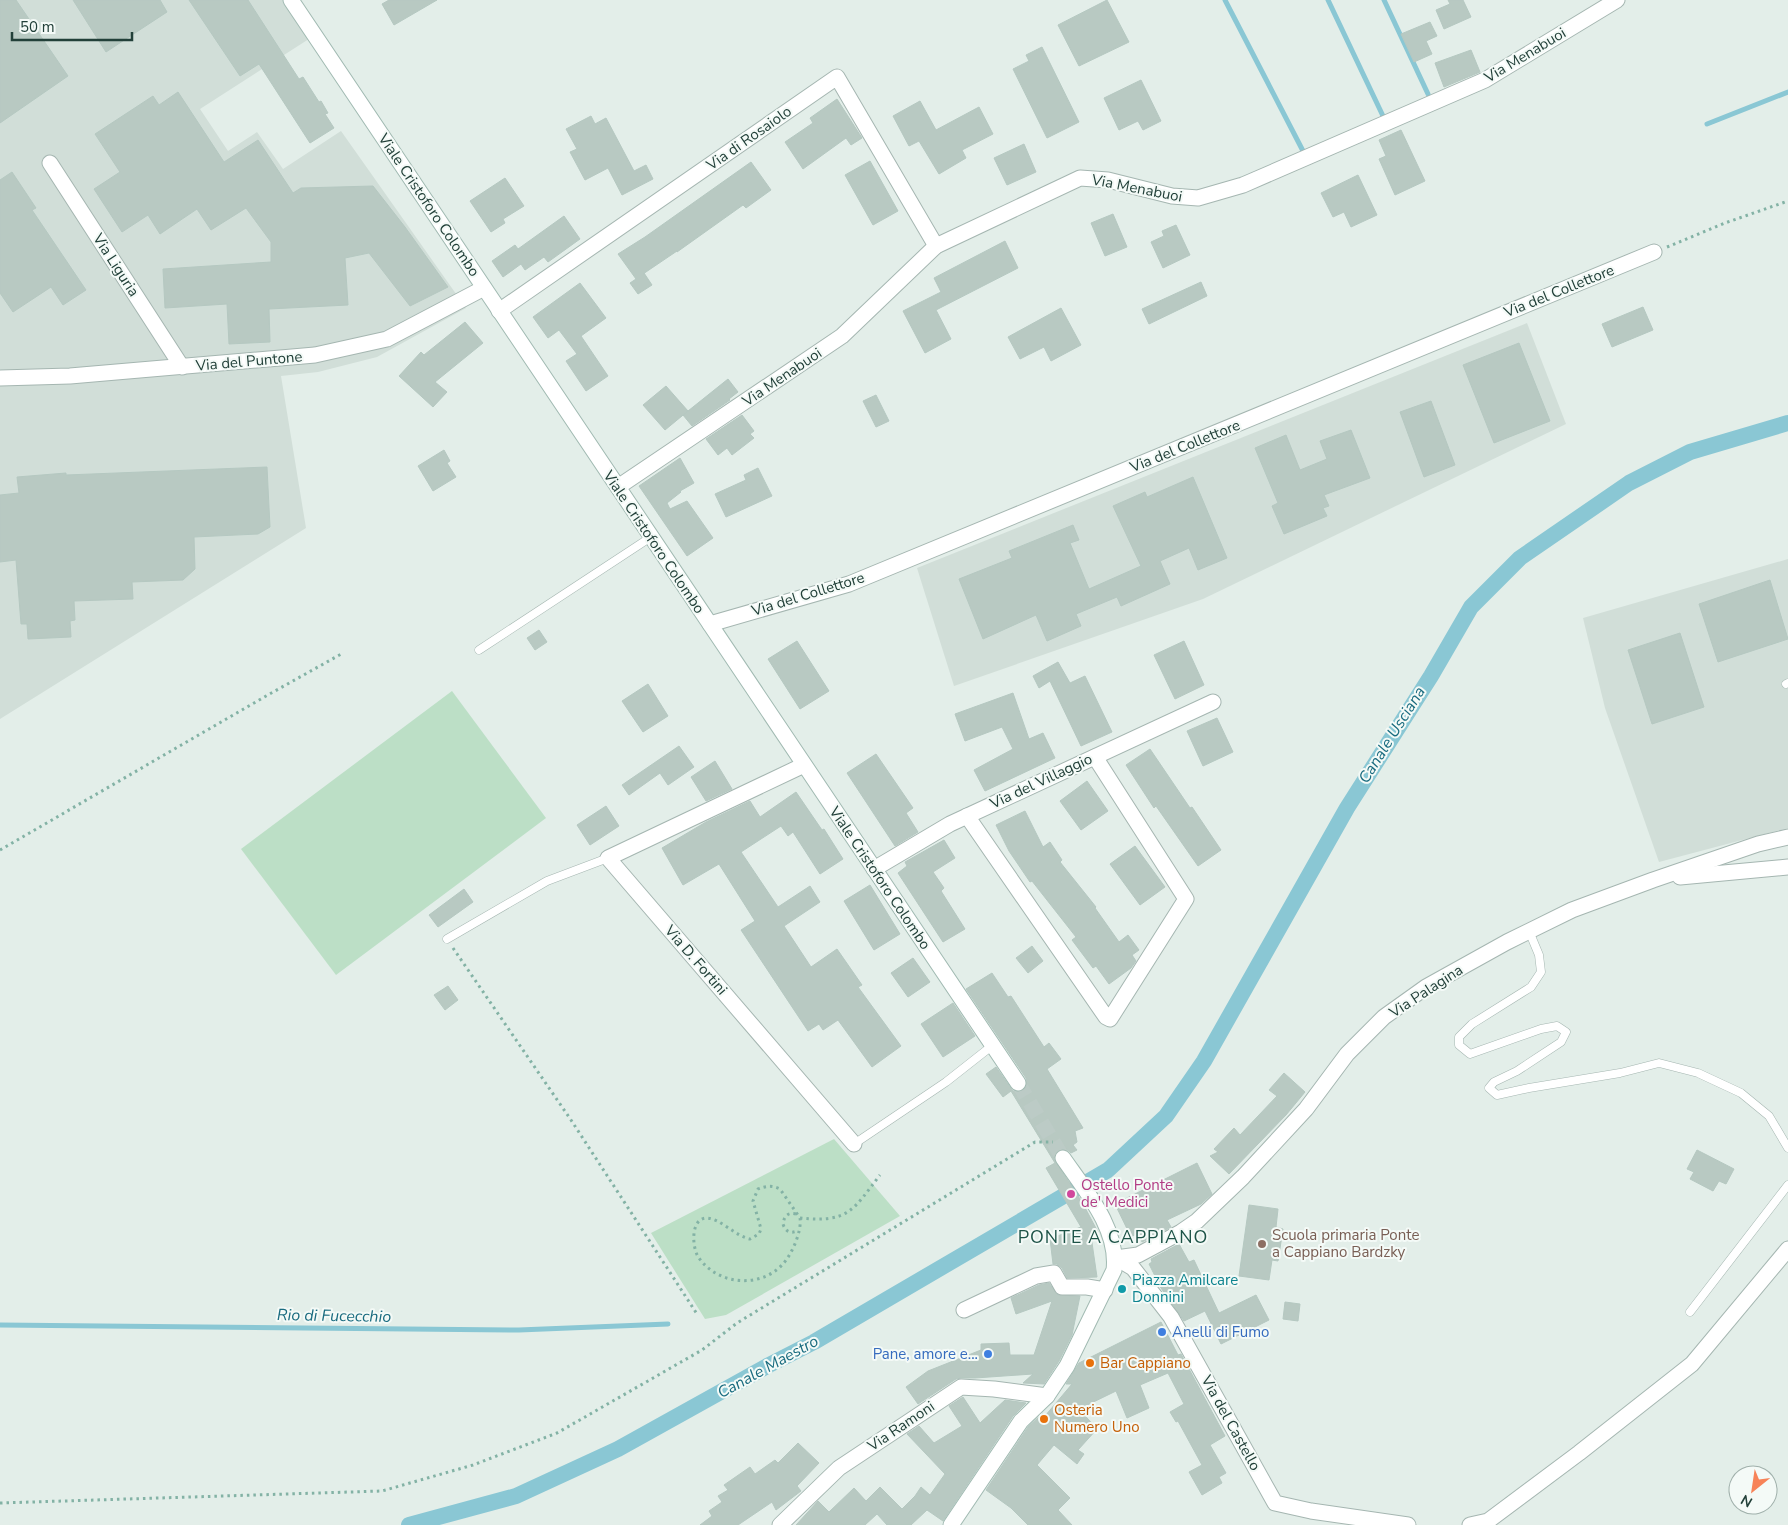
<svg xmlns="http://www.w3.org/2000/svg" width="1788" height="1525" font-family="'Nunito Sans',sans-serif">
<rect width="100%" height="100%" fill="#e3eee9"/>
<g fill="#d1ded8">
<path d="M0,0H287L312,37L200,109L228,151L257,132L283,169L341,131L466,308L377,357L318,372L281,376L306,528L0,719Z"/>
<path d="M1527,323L1566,424L1203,599L954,686L917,568Z"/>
<path d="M1788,559V828L1659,862L1605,708L1583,618Z"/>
</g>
<g fill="#bcdfc6">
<path d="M452,691L546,818L336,975L241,849Z"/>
<path d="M834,1139L900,1216L726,1315L705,1319L651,1233Z"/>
</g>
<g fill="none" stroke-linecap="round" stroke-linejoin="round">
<g stroke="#8ac7d4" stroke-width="5">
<path d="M1225,0L1303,151"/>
<path d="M1328,0L1383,116"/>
<path d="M1384,0L1428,94"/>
<path d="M1707,124L1788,92"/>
<path d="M0,1325L519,1330L668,1324"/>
</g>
<path stroke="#8ac7d4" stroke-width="16" d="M409,1525L516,1496L618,1449L769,1365L814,1342L1108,1170L1166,1116L1204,1061L1347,808L1431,676L1471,607L1520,558L1629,483L1690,452L1788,423"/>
</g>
<g fill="#b8c9c2" stroke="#b5c8c1">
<path d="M0,0H16L68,76L0,123Z"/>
<path d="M73,0H160L167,12L106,52Z"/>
<path d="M189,0H248L299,79L303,77L319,102L321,101L328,113L325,114L334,128L310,143L259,64L240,76Z"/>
<path d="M389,0H437L394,25L382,4Z"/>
<path d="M1107,0L1129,42L1079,66L1058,25Z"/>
<path d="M1448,0H1463L1471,17L1444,29L1436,10L1450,4Z"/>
<path d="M1430,22L1437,36L1426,41L1432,54L1414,62L1401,34Z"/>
<path d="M1042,47L1079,122L1047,138L1013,69L1029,61L1026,55Z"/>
<path d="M1471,50L1480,72L1444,87L1435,63Z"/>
<path d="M1141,80L1161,121L1143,130L1138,121L1119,130L1104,98Z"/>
<path d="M178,92L224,162L258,140L293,193L301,188L373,186L405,227L448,287L410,306L369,253L345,258L348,305L269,309L270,342L229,344L227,304L165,308L163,269L271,262V242L246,208L211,230L197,209L160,234L148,215L122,232L94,189L120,172L95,134L153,96L159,105Z"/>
<path d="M837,99L862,138L851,145L846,138L803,169L785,142L813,123L810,118Z"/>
<path d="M920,101L936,130L979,107L993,134L962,150L966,158L939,174L919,141L909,146L893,116Z"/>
<path d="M591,116L595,124L606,118L634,171L646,165L653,179L622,195L608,168L585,180L570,152L577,149L566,129Z"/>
<path d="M1401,130L1425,181L1395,195L1379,159L1386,156L1379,140Z"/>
<path d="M1024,144L1036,172L1007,185L994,158Z"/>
<path d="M870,161L898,211L873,225L845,175Z"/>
<path d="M751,162L771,190L746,208L743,205L677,252V251L643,274L644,273L652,285L638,294L630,283L636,279L618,254L645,237Z"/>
<path d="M12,172L36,208L32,210L86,290L63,305L51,287L13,312L0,293V180Z"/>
<path d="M1358,175L1377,215L1351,227L1344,212L1333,217L1321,193Z"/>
<path d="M505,178L524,206L503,219L505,223L491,232L470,201Z"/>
<path d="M1113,214L1127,247L1105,256L1091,223Z"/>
<path d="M564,216L580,239L548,262L544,257L525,270L521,264L503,277L492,261L515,245L518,249Z"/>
<path d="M1176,225L1190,255L1163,268L1151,242L1164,236L1162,231Z"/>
<path d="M1005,241L1018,268L936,310L951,339L925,353L903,311L941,292L934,278Z"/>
<path d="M1201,282L1207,296L1149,324L1142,309Z"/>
<path d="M580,283L606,318L581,336L608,376L586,391L566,361L577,354L559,330L548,338L533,317Z"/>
<path d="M1643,307L1653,330L1612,347L1602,324Z"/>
<path d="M1061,308L1081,345L1051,361L1044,347L1020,359L1008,337Z"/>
<path d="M465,322L483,343L435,382L447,392L433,407L399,376L421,352L424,355Z"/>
<path d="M1519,343L1550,421L1494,443L1463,365Z"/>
<path d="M728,379L738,392L729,399L730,400L692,426L683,415Z"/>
<path d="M666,386L688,411L665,430L643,405Z"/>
<path d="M876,395L889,421L876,427L863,401Z"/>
<path d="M1431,401L1455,465L1424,477L1400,412Z"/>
<path d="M742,415L754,431L750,434L754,438L732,455L727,448L718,455L706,439Z"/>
<path d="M1351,430L1370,478L1324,495L1329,506L1323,508L1327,516L1284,534L1272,506L1278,503L1255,448L1286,435L1300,470L1327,459L1320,441Z"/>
<path d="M444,450L450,461L447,463L456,477L433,491L418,466Z"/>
<path d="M680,458L694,483L680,491L681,492L667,503L670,509L687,501L713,538L687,556L639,486Z"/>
<path d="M267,467L270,527L258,534L194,537L195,569L183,580L132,582L133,599L74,601L75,620L70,621L71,637L28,639L27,624H21L16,560L0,562V495L19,493L17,477L66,473V475Z"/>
<path d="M758,468L772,496L726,517L715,494L746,480L744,475Z"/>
<path d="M1193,477L1227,558L1198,570L1189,548L1160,561L1170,584L1121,606L1117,597L1076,614L1081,626L1047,641L1036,615L983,639L959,579L1012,558L1009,551L1073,525L1079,540L1070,543L1089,589L1141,566L1113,506L1145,492L1147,497Z"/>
<path d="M1770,580L1788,639L1718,662L1699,604Z"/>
<path d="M539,630L547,642L535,650L527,638Z"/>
<path d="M1680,633L1704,707L1652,724L1628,650Z"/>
<path d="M797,641L829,691L800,709L768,659Z"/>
<path d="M1184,641L1204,685L1175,699L1154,655Z"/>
<path d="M1058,662L1070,683L1085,676L1112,732L1081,746L1050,681L1039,688L1033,676Z"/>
<path d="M648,684L668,716L643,732L622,701Z"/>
<path d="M1013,693L1029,739L1043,733L1055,758L985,791L974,770L1013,749L1002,727L965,741L955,714Z"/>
<path d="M1217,718L1233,752L1203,766L1187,731Z"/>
<path d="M679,746L694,767L668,785L660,773L629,795L622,785Z"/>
<path d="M1150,749L1190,808L1192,807L1221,850L1198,866L1156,806L1154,808L1126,765Z"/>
<path d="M876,754L913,808L906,813L918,832L895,846L847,773Z"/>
<path d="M715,761L732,789L706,801L691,777Z"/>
<path d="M1087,781L1108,811L1081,830L1060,801Z"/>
<path d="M796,792L822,830L824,829L843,859L820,874L793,832L788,836L781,826L741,852L778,907L810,886L820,902L784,926L811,967L837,949L862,985L858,987L901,1046L872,1067L838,1020L823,1030L819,1024L808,1031L741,930L755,921L719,864L683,885L662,848L706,822L750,801L760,817Z"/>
<path d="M606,806L619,826L590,845L577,825Z"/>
<path d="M1025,811L1043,847L1050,842L1062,860L1060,862L1096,907L1095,908L1119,942L1128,935L1139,950L1132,955L1136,961L1131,968L1109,984L1096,966L1093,968L1072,940L1076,937L1032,881L1030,882L1009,851L996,825Z"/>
<path d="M944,840L955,858L933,872L944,888L941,891L965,929L943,942L898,873L907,866L905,862Z"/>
<path d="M1135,846L1165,887L1140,905L1110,864Z"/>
<path d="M870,885L900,934L874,950L844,901Z"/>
<path d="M464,889L473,902L438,927L429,915Z"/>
<path d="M1032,946L1043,961L1028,973L1016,958Z"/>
<path d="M913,958L930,982L908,997L891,973Z"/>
<path d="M992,973L1008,997L1011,996L1044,1047L1049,1043L1061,1059L1047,1069L1083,1128L1075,1131L1077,1142L1073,1145L1077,1150L1071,1153L1066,1149L1058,1150L1054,1155V1159L1082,1202L1098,1232L1091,1236L1097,1277L1067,1278L1062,1268L1057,1264H1053L1050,1239L1081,1227L1046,1168L1055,1163L1011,1091L1003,1097L986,1074L996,1067L1013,1091L1019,1092L1027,1087L1026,1078L966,989Z"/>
<path d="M448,986L458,1000L445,1010L434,995Z"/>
<path d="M953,1003L975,1036L943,1057L921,1024Z"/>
<path d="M1284,1073L1305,1092L1286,1115L1229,1174L1210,1156L1218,1152L1214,1149L1234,1128L1240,1135L1277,1096L1269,1090Z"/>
<path d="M1697,1150L1734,1169L1726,1184L1719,1181L1713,1191L1690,1179L1694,1172L1687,1169Z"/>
<path d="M1197,1163L1212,1194L1201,1204L1167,1220L1171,1227L1142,1242L1138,1233L1131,1237L1115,1204Z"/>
<path d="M1249,1205L1278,1209L1276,1227L1283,1229L1278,1261L1272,1260L1269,1280L1239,1276Z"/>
<path d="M1179,1244L1189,1262L1194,1260L1219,1313L1256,1295L1269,1320L1221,1344L1205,1311L1184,1321L1161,1288L1149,1264L1152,1262L1151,1259Z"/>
<path d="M1049,1283L1058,1295L1080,1296L1072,1335L1059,1361L1044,1384L1023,1383L1033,1374L975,1378H961L956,1379L918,1404L906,1387L928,1371L981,1350V1344L1009,1343L1010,1355H1034L1052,1301L1016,1314L1011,1298L1039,1285Z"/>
<path d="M1285,1302L1300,1304L1298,1321L1283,1319Z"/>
<path d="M1161,1322L1178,1355L1181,1354L1225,1436L1210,1445L1226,1473L1219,1477L1222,1483L1202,1495L1189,1472L1202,1465L1178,1421L1176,1422L1170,1412L1184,1404L1168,1373L1140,1385L1149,1408L1127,1418L1116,1391L1079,1409L1097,1429L1078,1450L1084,1454L1077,1464L1054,1445L1037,1465L1070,1498L1058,1510L1072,1525H1028L1011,1508L986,1490L1028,1427L1043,1413L1045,1416L1072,1384H1066L1079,1363Z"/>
<path d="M963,1397L980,1423L1005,1400L1026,1403L1013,1416L943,1521L927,1510L911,1525H887L877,1514L865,1525H796L818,1501L829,1512L854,1488L866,1501L880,1487L902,1509L915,1496L921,1487L930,1495L945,1474L907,1434L919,1426L934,1443L962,1426L949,1406Z"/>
<path d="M798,1443L819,1463L797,1486L801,1491L776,1510L772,1502L738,1525H700L712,1516L709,1511L722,1502L718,1496L728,1490L724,1485L750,1467L755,1474L775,1460L778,1463Z"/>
</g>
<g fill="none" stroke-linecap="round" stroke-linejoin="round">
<path stroke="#bccbc6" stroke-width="15" stroke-dasharray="15 8" stroke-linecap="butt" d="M1018,1083L1063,1158"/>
<defs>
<g id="lane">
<path d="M479,650L651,537"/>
<path d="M1786,684L1788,683"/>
<path d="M1529,931L1539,955L1541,972L1531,987L1472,1024L1459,1037V1045L1470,1054L1541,1029L1557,1026L1566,1032L1561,1042L1517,1071L1494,1082L1489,1088L1497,1095L1529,1088L1620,1073L1659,1063L1698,1073L1741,1093L1769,1116L1788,1148"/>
<path d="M447,939L547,881L608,858"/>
<path d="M854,1144L946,1082L993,1045"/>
<path d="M1690,1312L1788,1185"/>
</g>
<g id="street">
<path d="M50,163L182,367"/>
<path d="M499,311L837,77L936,246"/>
<path d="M0,378L70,376L315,355L387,339L484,288"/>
<path d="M618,487L842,336L936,246L1080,178L1108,180L1172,196L1198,198L1243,185L1485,80L1617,0"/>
<path d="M710,624L849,584L1654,252"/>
<path d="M804,765L608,858L854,1144"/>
<path d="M967,816L1106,1017L1110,1019L1186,899L1095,757"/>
<path d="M874,869L950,824L1213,702"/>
<path d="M1680,877L1788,867"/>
<path d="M1116,1258L1138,1255L1181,1232L1197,1221L1243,1177L1306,1109L1347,1054L1384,1017L1426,987L1507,942L1572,910L1653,880L1758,844L1788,837"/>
<path d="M1116,1258L1133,1268L1171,1317L1275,1503L1311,1511L1408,1525"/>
<path d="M964,1310L1036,1276L1054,1273L1062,1287H1087L1105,1290"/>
<path d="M780,1525L839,1468L961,1387L994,1389L1047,1396"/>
<path d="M1470,1525L1488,1521L1579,1453L1692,1364L1788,1249"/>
</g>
<g id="secondary">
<path d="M291,0L1018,1083"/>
<path d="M951,1525L1021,1421L1047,1396L1067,1366L1114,1270C1119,1229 1085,1190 1063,1158"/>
</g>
</defs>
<use href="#lane" stroke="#a5b6b1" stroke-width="9"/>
<use href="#street" stroke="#a5b6b1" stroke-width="17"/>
<use href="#secondary" stroke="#a1bab2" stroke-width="17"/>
<g stroke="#83b2a5" stroke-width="3" stroke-dasharray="2.5 4" stroke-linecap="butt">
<path d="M1667,247L1725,223L1788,201"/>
<path d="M0,850L266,696L343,653"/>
<path d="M453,948L571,1120L697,1314"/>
<path d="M796,1214C788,1212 784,1216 783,1224C785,1231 790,1234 797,1231"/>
<path d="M800,1218C802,1231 792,1254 783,1264C760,1289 718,1285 699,1258C692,1249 690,1219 706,1218C720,1218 735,1236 750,1239L759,1234L761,1229L753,1201L758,1189C766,1186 772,1185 780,1189L800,1218C849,1223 853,1210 880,1175"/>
<path d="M0,1503L382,1491L473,1465L557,1433L702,1350L737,1323L1035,1142H1053"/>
</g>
<use href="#lane" stroke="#fff" stroke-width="8"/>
<use href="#street" stroke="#fff" stroke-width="15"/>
<use href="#secondary" stroke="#fff" stroke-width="15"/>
</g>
<circle fill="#d1479c" stroke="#f4faf7" stroke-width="2" cx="1071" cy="1194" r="5"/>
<circle fill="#8d6e63" stroke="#f4faf7" stroke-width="2" cx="1262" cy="1244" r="5"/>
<circle fill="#0f9aa8" stroke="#f4faf7" stroke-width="2" cx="1122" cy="1289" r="5"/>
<g fill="#3f7fe0" stroke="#f4faf7" stroke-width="2">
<circle cx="1162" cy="1332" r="5"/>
<circle cx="988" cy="1354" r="5"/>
</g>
<g fill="#e8710a" stroke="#f4faf7" stroke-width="2">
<circle cx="1090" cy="1363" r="5"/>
<circle cx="1044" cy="1419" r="5"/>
</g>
<g text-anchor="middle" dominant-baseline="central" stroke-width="4" stroke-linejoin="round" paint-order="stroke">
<g font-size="15" fill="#224039" stroke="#f4faf7">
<text transform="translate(1525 55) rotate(-31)">Via Menabuoi</text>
<text transform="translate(749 138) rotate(-35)">Via di Rosaiolo</text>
<text transform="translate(1137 188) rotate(11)">Via Menabuoi</text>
<text transform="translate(429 205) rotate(56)">Viale Cristoforo Colombo</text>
<text transform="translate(116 265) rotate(57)">Via Liguria</text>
<text transform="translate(1559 291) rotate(-22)">Via del Collettore</text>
<text transform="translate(249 361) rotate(-5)">Via del Puntone</text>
<text transform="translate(782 377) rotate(-34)">Via Menabuoi</text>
<text transform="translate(1185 446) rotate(-22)">Via del Collettore</text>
<text transform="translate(654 542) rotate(56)">Viale Cristoforo Colombo</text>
<text transform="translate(808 594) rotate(-17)">Via del Collettore</text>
<text transform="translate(1041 781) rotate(-25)">Via del Villaggio</text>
<text transform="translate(880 878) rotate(56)">Viale Cristoforo Colombo</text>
<text transform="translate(696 960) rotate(49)">Via D. Fortini</text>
<text transform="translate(1426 991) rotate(-33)">Via Palagina</text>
<text transform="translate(1231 1423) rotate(61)">Via del Castello</text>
<text transform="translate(901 1426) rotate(-34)">Via Ramoni</text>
</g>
<g font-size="15" fill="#b23c85" stroke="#f4faf7" text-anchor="start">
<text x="1081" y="1185">Ostello Ponte<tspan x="1081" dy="17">de' Medici</tspan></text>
</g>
<g font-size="15" fill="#785e54" stroke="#f4faf7" text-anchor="start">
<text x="1272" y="1235">Scuola primaria Ponte<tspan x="1272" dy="17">a Cappiano Bardzky</tspan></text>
</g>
<g font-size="15" fill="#0d838f" stroke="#f4faf7" text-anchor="start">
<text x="1132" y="1280">Piazza Amilcare<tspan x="1132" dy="17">Donnini</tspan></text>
</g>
<g font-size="15" fill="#366cbe" stroke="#f4faf7" text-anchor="start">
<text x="1172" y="1332">Anelli di Fumo</text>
<text x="978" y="1354" text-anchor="end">Pane, amore e...</text>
</g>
<g font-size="15" fill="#c56008" stroke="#f4faf7" text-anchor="start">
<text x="1100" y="1363">Bar Cappiano</text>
<text x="1054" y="1410">Osteria<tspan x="1054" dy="17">Numero Uno</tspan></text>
</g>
<g font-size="16" font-style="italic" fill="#196b7f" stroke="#f4faf7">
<text transform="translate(1392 735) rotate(-58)">Canale Usciana</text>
<text transform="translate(334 1316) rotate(1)">Rio di Fucecchio</text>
<text transform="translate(768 1367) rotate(-29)">Canale Maestro</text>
</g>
<g font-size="18" letter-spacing="1" fill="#1d5347" stroke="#f4faf7">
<text x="1113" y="1237">PONTE A CAPPIANO</text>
</g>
</g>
<g transform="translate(1753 1490) rotate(210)"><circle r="24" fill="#f4faf7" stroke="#a0b0ab"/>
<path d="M0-4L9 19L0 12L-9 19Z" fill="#f78358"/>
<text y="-8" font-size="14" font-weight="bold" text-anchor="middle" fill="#224039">N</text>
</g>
<path d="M12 32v8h120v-8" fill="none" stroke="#224039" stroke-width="2.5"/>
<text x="20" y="32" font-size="15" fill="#224039" stroke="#f4faf7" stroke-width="4" paint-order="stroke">50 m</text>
</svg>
